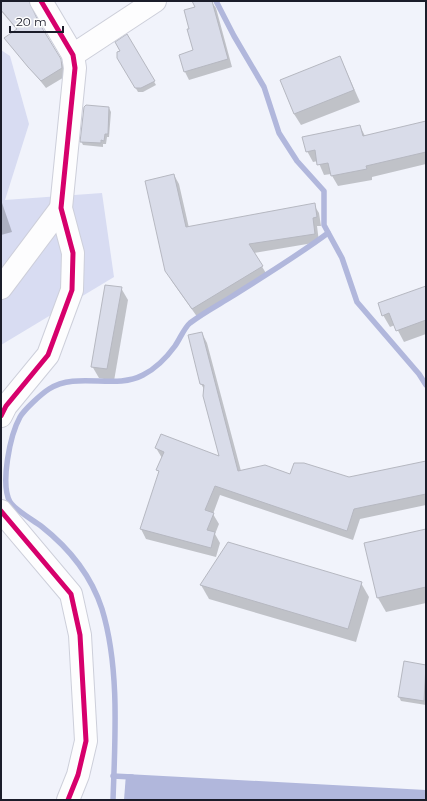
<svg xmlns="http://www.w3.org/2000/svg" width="427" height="801" font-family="Montserrat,sans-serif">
<rect width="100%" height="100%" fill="#f1f3fb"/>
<path fill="#d8dcf2" d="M1,50L10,56L29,124L5,200L102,193L114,277L1,345Z"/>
<path fill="#b1b7dc" d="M126,774L426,790V800H124Z"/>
<g fill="#0003">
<path d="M1,1H30L33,7L34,16L65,68L66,76L46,88L6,38L17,30L1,11Z"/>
<path d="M193,1H211L216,8L232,67L189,80L185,72L180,56L194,51L190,29L197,8Z"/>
<path d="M127,36L156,85L143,92H138L118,58Z"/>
<path d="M340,57L360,102L301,125L294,114Z"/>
<path d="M109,108L111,112L109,137H107L106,144H103V147L83,145L81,141Z"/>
<path d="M426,122V164L372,177V180L338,186L331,174L324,175L318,161L313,162L307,151L360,126L365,136Z"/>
<path d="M174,175L179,184L189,228L314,205L319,213L321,226H317L319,242L254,253L267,275L198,318L171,280Z"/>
<path d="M1,200L12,232L1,235Z"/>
<path d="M426,287V334L404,342L395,325L390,327L383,315Z"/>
<path d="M121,288L128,300L114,381L99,378L92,366Z"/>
<path d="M202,333L207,343L241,471L349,478L426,462V505L360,519L353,540L220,495L213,514L219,524L215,534L220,543L216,557L146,539L141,529L160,473L157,469L162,458L156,448L221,458L204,389L201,384Z"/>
<path d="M426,530V603L386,612L378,598Z"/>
<path d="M361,583L369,597L356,642L209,599L201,585Z"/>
<path d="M404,663L426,666V705L401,701L399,697Z"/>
</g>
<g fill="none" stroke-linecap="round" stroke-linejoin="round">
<g stroke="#b1b7dc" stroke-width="5.5">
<path d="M216,1L234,36L264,87L279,133L297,161L324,191V225L342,258L357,302L419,374L426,385"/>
<path d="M113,776L132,777"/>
<path d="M113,800C115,739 120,668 102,609C91,575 69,548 41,526C33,520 15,510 10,502C0,484 10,435 20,417C24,410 41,394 49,389C77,371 115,390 143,375C155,369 167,357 175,346C180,339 184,328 190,323C203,313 218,305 231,297C264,276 297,256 328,233"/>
</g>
</g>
<g fill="#d9dce9" stroke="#b6b8c1">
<path d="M1,1H29L39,23L61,59L62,68L41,81L28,67L4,38L17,29L1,10Z"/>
<path d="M192,1H212L228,59L184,72L179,55L193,50L187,29H189L184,10L195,7Z"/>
<path d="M127,34L155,81L141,88H135L117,58V52L120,51L115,42Z"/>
<path d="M340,56L354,90L294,114L280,80Z"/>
<path d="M86,105L109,107L108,134H105L104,141L101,140V143L80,142L84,107Z"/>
<path d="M426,121V152L366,166L367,169L331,176L328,163L317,165L315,150L306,152L302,137L360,125L363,136Z"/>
<path d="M174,174L186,227L315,203L317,217L313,218L315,234L249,244L263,266L192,309L165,271L145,181Z"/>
<path d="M105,285L122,287L107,369L91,367Z"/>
<path d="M426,286V320L396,331L389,313L382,316L378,303Z"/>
<path d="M202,332L238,471L265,465L290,474L294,463H304L349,477L426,461V494L354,509L347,531L215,486L205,510L214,513L207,530L215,532L211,548L140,529L159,471L156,470L164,452L155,448L161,434L219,456L203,396L204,385L200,384L188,335Z"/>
<path d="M426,529V587L377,598L364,543Z"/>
<path d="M228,542L362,582L348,629L200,585Z"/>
<path d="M404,661L426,665L424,701L398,697Z"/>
</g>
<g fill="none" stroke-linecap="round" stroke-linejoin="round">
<defs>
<g id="minor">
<path d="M73,55L155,1"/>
<path d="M1,288L61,208"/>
<path d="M1,416L6,406L48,355L72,290L73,253L61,208L75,68L73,55L41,1"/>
<path d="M1,511L71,594L80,635L86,741L78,775L68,800"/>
</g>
</defs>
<use href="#minor" stroke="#cdcfda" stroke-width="24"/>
<use href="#minor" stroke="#fdfdfe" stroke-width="22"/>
<defs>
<g id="cycleway">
<path d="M1,416L6,406L48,355L72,290L73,253L61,208L75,68L73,55L41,1"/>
<path d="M1,511L71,594L80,635L86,741L78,775L68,800"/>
</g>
</defs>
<use href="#cycleway" stroke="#fefefe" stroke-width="8"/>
<use href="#cycleway" stroke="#d6006c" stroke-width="5"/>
</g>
<rect width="427" height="801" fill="none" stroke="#1b1d2a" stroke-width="4"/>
<path d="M10 26v6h53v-6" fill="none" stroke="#1b1d2a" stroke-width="2"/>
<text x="16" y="26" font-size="12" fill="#1b1d2a" stroke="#fefefe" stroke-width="3" paint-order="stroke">20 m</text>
</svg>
